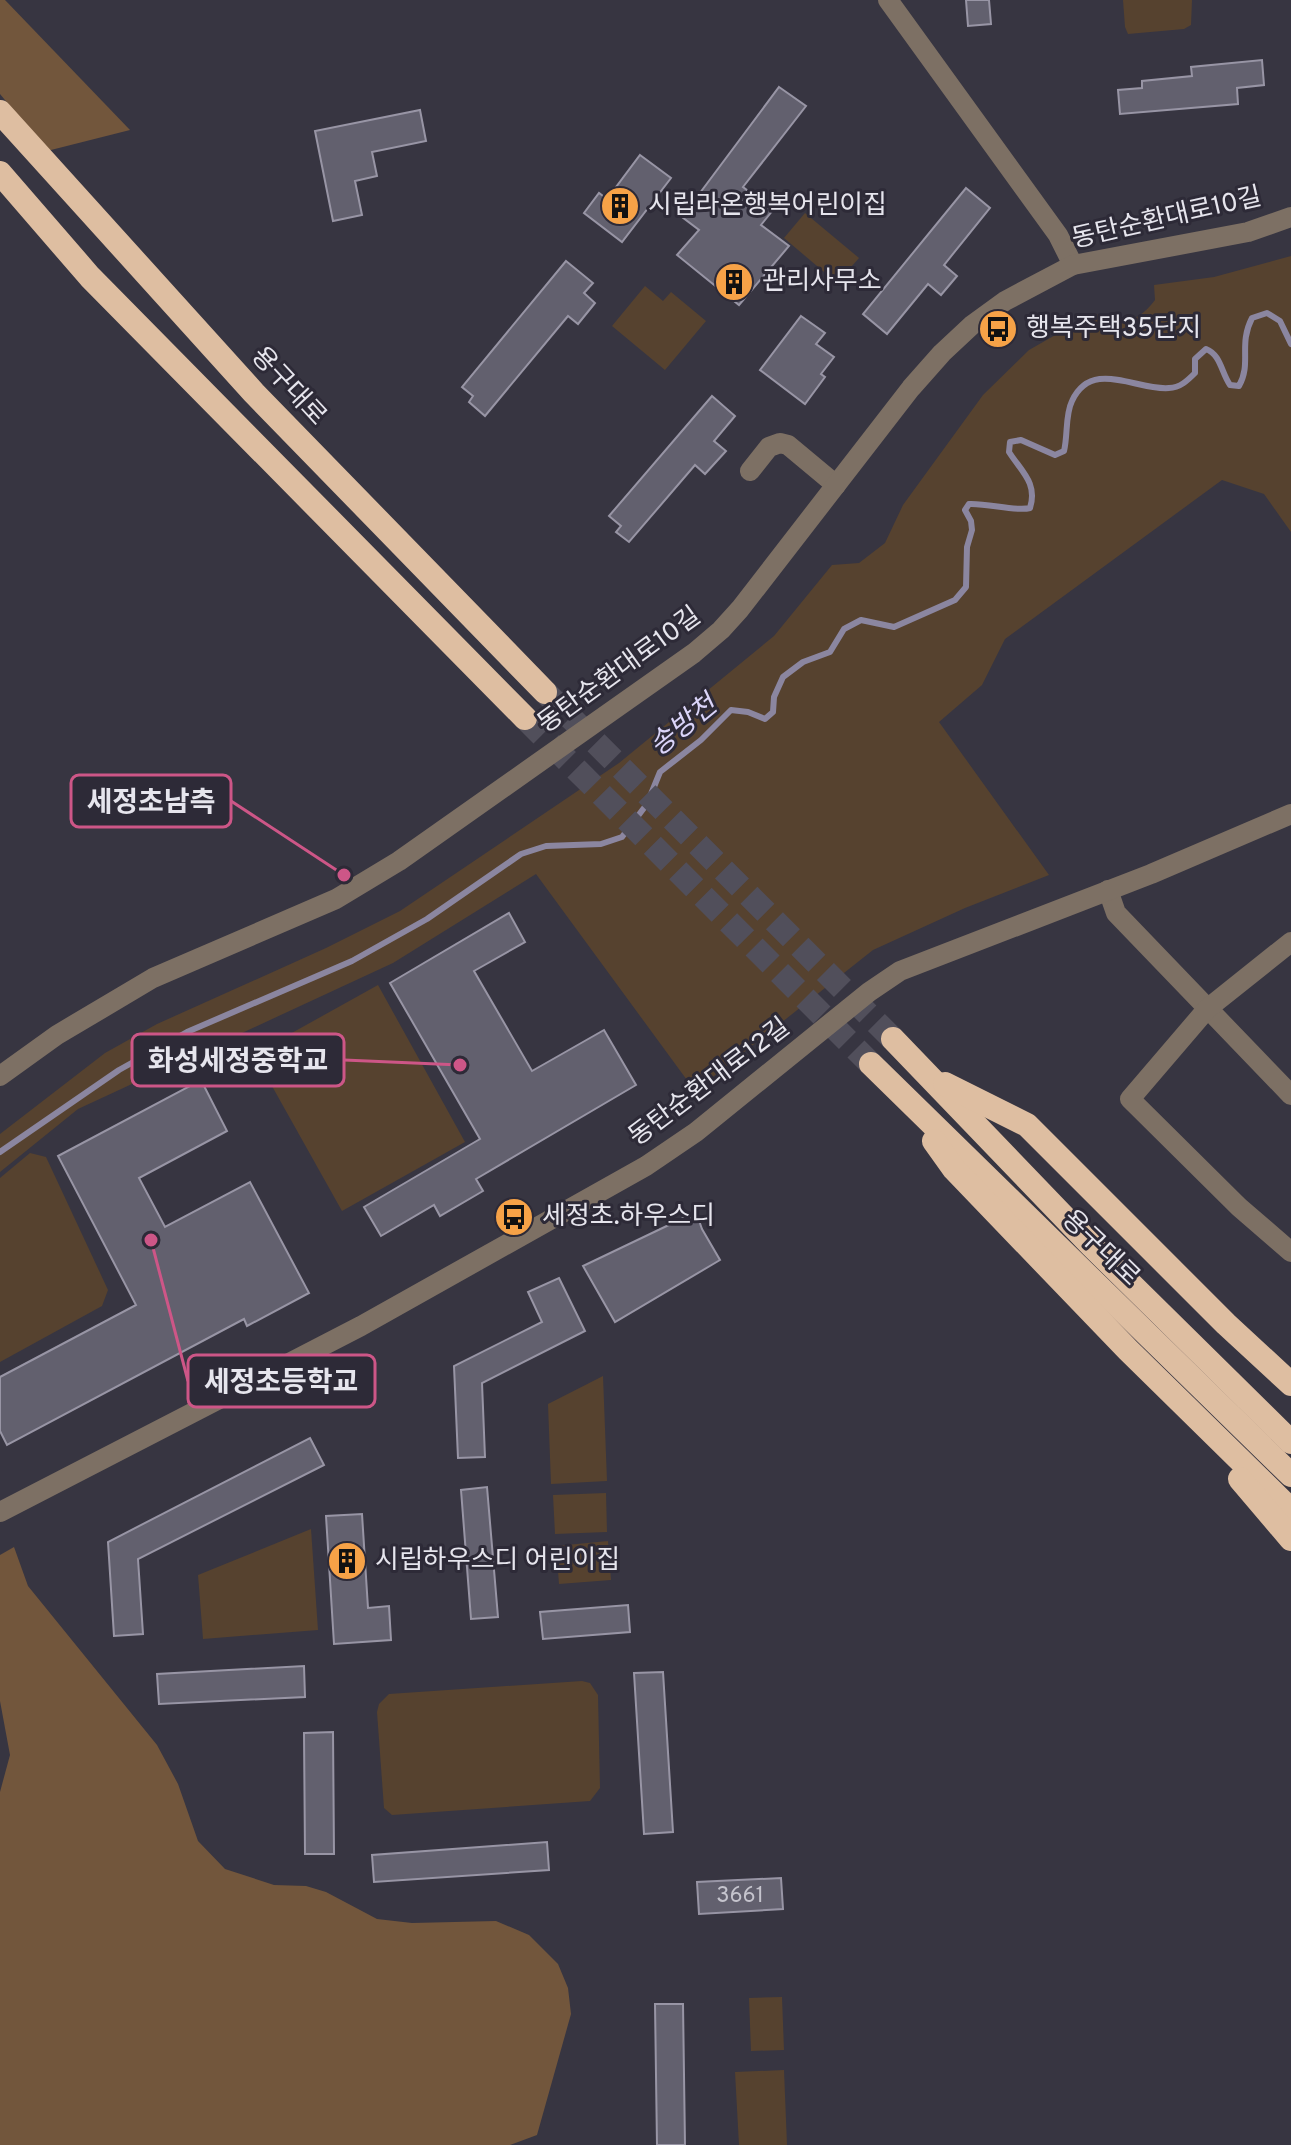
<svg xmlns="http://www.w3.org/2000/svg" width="1291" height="2145" font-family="Overpass,'Noto Sans KR',sans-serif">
<rect width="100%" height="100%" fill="#373541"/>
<g fill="#56422f">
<path d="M1123,0H1192L1191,25L1184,29L1128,34L1125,27Z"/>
<path d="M805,213L859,258L837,283L784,238Z"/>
<path d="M1291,256V532L1264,494L1222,480L1005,639L982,685L939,722L1049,875L965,908L873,950L695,1091L536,874L393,963L78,1109L0,1172V1134L105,1053L157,1024L326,948L400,911L619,763L774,636L832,565L859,563L885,543L903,505L983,395L1029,350L1094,313C1121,325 1137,324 1155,300L1154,285L1214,277Z"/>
<path d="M645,286L663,301L671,292L706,321L665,370L612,326Z"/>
<path d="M378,985L465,1142L342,1211L254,1054Z"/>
<path d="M30,1153L46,1157L108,1290L102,1306L0,1362V1178Z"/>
<path d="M603,1376L607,1481L551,1484L548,1404Z"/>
<path d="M606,1493L607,1532L555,1534L553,1495Z"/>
<path d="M311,1529L318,1630L203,1639L198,1575Z"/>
<path d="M608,1541L611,1580L559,1584L556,1546Z"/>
<path d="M582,1681L590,1683L598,1695L600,1788L590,1801L392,1815L384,1808L377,1712L379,1704L389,1694Z"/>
<path d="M782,1997L784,2050L751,2051L749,1998Z"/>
<path d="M784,2070L787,2145H739L735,2072Z"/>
</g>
<g fill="#72563c">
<path d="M0,0H5L130,130L47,151L0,94Z"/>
<path d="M14,1547L28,1586L157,1745L178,1784L198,1841L225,1869L274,1885L306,1886L326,1892L377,1919L412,1923L496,1921L529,1935L558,1964L568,1988L571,2014L537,2135L510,2145H0V1792L10,1755L0,1701V1555Z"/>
</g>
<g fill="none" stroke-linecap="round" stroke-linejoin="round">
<path stroke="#8b86a0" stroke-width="6" d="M0,1152L119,1070L187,1032L352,961L427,919L521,854L546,846L601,844L622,837L647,804L660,772L701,740L731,710L748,712L765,719L773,712L774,697L783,677L803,662L830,652L844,629L861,620L894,627L955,600L966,587L967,547L972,530L971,521L965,510L969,504C988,503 1016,512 1030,508C1038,483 1021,471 1009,452L1010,442L1021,440L1055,455L1064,451C1068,435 1065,415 1072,401C1092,358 1137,391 1169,388C1180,388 1188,380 1195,373V359L1206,349C1221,355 1221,372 1230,385L1239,386C1252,363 1238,345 1252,318L1267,313L1280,321L1291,344"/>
</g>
<g fill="#62606e" stroke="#9895a5" stroke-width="2">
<path d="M966,0H989L991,24L968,26Z"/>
<path d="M1262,60L1264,85L1237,88L1238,104L1120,114L1118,90L1142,88V81L1192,76L1191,67Z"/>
<path d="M779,87L806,106L743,187L773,210L761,225L789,246L739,305L677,255L699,230L682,217Z"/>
<path d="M420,110L426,141L372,152L377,176L355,181L362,215L333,221L315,131Z"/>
<path d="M640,155L671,178L622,242L584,213L599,193L607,199Z"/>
<path d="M966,188L990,208L944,265L957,276L941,295L928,284L887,334L863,314Z"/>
<path d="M566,261L593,283L584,293L595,303L578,324L568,316L485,416L469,402L473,396L462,387Z"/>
<path d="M801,316L825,333L816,344L834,357L821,374L825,377L805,404L760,370Z"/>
<path d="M712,396L735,416L714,441L726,451L705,474L695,465L629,542L616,532L621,526L609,516Z"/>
<path d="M509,913L525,942L474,971L532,1071L604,1030L636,1085L476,1179L483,1191L440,1216L434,1205L381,1236L364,1207L480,1139L390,983Z"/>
<path d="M201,1080L227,1131L139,1178L165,1227L250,1182L309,1293L247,1326L244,1319L7,1445L0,1431V1377L136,1305L58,1156Z"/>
<path d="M696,1212L702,1229L720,1260L615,1322L583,1266Z"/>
<path d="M559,1278L585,1331L482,1383L485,1457L458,1458L454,1366L542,1322L528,1292Z"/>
<path d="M310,1438L324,1465L138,1559L143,1634L114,1636L108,1542Z"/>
<path d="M487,1487L498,1617L471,1619L461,1490Z"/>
<path d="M362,1514L368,1608L389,1606L391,1640L334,1644L326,1516Z"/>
<path d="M628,1605L630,1632L543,1639L540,1612Z"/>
<path d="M304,1666L305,1697L159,1704L157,1674Z"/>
<path d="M663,1672L673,1832L644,1834L634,1673Z"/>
<path d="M333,1732L334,1854H305L304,1733Z"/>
<path d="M547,1842L549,1870L374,1882L372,1855Z"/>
<path d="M781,1878L783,1909L699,1914L697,1882Z"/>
<path d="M655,2004H683L685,2145H657Z"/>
</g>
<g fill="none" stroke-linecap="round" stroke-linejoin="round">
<g stroke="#514f5b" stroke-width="24" stroke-dasharray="24 12" stroke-linecap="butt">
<path d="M545,692L893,1039"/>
<path d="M525,718L871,1064"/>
</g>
<g stroke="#7d7064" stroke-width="20">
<path d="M888,0L1058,235L1073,265"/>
<path d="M750,471L769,447L780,443L788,445L836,485"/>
<path d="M1108,890L1116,913L1291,1095"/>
<path d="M1291,942L1207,1009L1130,1099L1239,1207L1291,1252"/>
<path d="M0,1076L57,1035L153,978L336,899L399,861L694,653L721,630L740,609L911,388L942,353L972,325L1005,301L1073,265L1248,232L1291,217"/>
<path d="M0,1512L361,1326L646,1166L696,1132L869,992L900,971L1151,874L1291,814"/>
</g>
<g stroke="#debea1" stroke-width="24">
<path d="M0,112L254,393L545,692"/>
<path d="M0,173L90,277L525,718"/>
<path d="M893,1039L1091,1245L1291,1442"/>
<path d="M871,1064L1291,1475"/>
<path d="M945,1084L1027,1125L1226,1324L1291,1384"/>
<path d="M934,1141L954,1169L1128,1350L1291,1510"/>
<path d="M1240,1479L1291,1539"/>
</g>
</g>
<defs>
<symbol id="building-disc" viewBox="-11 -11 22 22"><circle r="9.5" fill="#f6a247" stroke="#2d2a37"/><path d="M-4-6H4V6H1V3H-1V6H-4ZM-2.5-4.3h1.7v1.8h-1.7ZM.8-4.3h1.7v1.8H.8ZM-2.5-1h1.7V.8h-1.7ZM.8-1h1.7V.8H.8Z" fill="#111"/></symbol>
<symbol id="bus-disc" viewBox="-11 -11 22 22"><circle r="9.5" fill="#f6a247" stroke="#2d2a37"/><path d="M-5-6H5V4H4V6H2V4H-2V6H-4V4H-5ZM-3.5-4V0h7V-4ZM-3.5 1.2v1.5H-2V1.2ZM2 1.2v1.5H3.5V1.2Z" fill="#111"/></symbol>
</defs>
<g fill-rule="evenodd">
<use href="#building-disc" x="598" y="184" width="44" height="44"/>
<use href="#building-disc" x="712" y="260" width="44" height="44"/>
<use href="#bus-disc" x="976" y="307" width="44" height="44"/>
<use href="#bus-disc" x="492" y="1195" width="44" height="44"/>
<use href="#building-disc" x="325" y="1539" width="44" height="44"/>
</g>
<g text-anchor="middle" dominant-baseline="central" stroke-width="6" stroke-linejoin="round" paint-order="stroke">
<g font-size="22" fill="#c5c4cd">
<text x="740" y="1896">3661</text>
</g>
<g font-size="26" fill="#e6e5ed" stroke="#2d2a37" text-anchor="start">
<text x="648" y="206">시립라온행복어린이집</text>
<text x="762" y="282">관리사무소</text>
<text x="1026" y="329">행복주택35단지</text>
<text x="542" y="1217">세정초.하우스디</text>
<text x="375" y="1561">시립하우스디 어린이집</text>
</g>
<g font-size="26" fill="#e6e5ed" stroke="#2d2a37">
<text transform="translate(1167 219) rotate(-13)">동탄순환대로10길</text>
<text transform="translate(288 387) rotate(47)">용구대로</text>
<text transform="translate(620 671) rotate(-36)">동탄순환대로10길</text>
<text transform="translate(710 1083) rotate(-37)">동탄순환대로12길</text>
<text transform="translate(1100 1249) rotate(44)">용구대로</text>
</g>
<g font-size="28" font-style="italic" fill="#dbd5f9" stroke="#2d2a37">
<text transform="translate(684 727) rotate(-39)">송방천</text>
</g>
</g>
<path fill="none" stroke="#cd5687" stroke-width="3" d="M344 875L231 801M460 1065L344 1060M151 1240L188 1381"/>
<g fill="#cd5687" stroke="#2d2a37" stroke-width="3">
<circle cx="344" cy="875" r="8"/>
<circle cx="460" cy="1065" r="8"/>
<circle cx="151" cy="1240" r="8"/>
</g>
<g fill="#2d2a37" stroke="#cd5687" stroke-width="3">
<rect x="71" y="775" width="160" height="52" rx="8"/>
<rect x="132" y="1034" width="212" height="52" rx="8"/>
<rect x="188" y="1355" width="187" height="52" rx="8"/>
</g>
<g font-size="28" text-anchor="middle" font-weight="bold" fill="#e6e5ed">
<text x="151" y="811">세정초남측</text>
<text x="238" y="1070">화성세정중학교</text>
<text x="281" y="1391">세정초등학교</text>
</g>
</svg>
